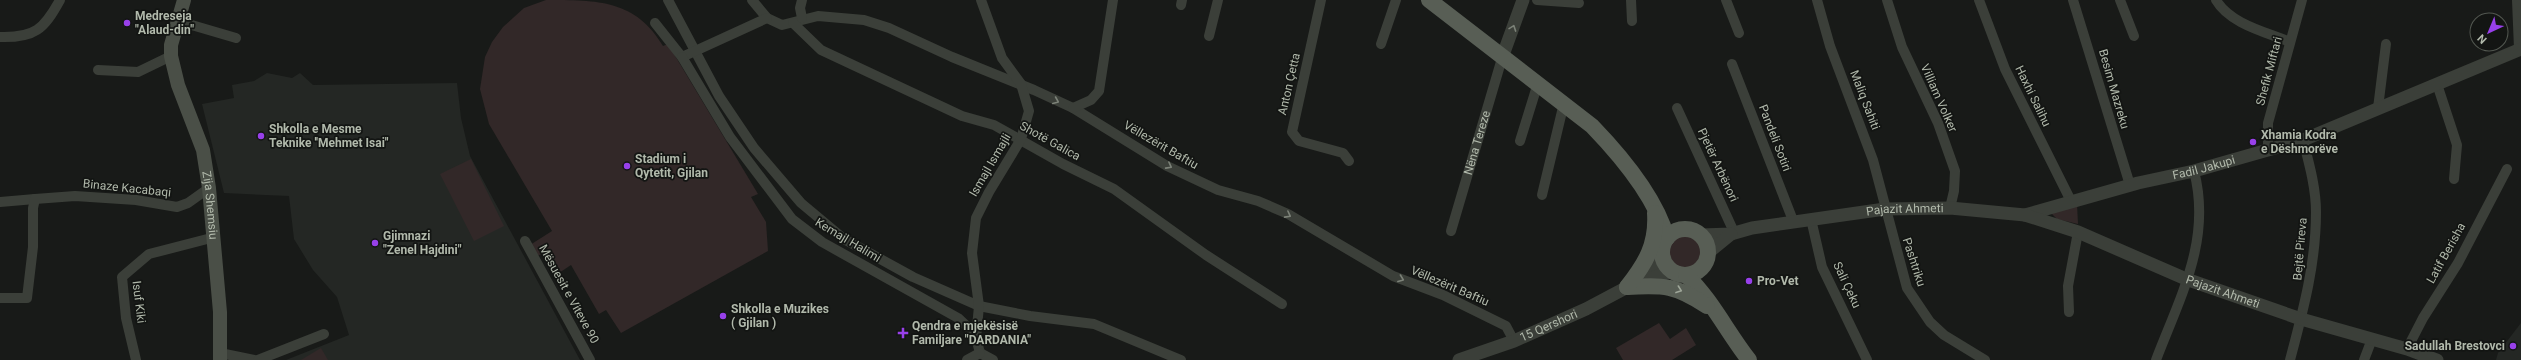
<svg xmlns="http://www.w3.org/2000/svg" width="2521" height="360" font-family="Roboto,sans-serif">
<rect width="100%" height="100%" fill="#181a18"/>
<g fill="#242724">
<path d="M267,73L292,78L300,73L313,85L457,83L461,118L470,156L580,360H286L349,335L337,297L313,270L294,239L289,196L224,193L202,104L234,98L232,85L254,81Z"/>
<path d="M2521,323V360H2496L2498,353Z"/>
</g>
<g fill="#322828">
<path d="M546,0C598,0 636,0 663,46L668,44L758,194L751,197L766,222L768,251L621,333L606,310L599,314L571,265L559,273L546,252L537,256L530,245L552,231L489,124L480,89L485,57L492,42L503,27L524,8Z"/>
<path d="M471,159L504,226L474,241L440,174Z"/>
<path d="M2077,204L2078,224L2057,219L2052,214L2053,211Z"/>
<circle cx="1685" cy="252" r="18"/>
<path d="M1659,323L1670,339L1686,328L1696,345L1672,360H1623L1616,348Z"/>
<path d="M321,348L328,360H301Z"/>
</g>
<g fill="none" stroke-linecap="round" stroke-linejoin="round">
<g stroke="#3b3f39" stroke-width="10">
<path d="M668,0L719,96L754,148L801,203L844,239L913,277L979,306L1030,316L1094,324L1181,360"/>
<path d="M752,0L767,18L782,25L818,16L864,20L889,28L952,57L1034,90L1073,108L1167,166L1218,190L1258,201L1288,214L1393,276L1443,295L1506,326L1514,341"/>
<path d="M802,0L800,8L802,18"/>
<path d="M1321,0L1292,132L1299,141L1343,153L1349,161"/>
<path d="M1537,0L1579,3"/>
<path d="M1631,0L1632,21"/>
<path d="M1726,0L1739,33"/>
<path d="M1817,0L1830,46L1873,160L1907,288L1930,322L1944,335L1985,360"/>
<path d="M1887,0L1902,47L1938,123L1955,171L1954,191L1950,208"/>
<path d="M1979,0L2005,69L2071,201"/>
<path d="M2073,0L2130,185"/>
<path d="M2120,0L2134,36"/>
<path d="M2216,0C2230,24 2266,32 2290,42"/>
<path d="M2517,0L2519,49"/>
<path d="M1181,5L1182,0"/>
<path d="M178,21L236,38"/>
<path d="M655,23L682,57L767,18"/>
<path d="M793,23L821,50L962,116L994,125L1063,164L1114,189L1206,255L1282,304"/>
<path d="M1209,36L1218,0"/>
<path d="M0,37C35,38 44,29 60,0"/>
<path d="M1381,44L1396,0"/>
<path d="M682,57L730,137L792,219L822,242L958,318L976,335"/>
<path d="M1732,64L1794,223"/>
<path d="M98,70L138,72L171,56"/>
<path d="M2437,84L2457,145L2454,179"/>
<path d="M1073,108L1091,100L1099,91L1113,0"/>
<path d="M1677,108L1734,232"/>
<path d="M2378,108L2386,44"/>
<path d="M1520,141L1538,83"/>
<path d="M2268,150V123L2302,0"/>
<path d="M1542,195L1564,103"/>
<path d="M0,202L35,199"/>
<path d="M1811,219L1822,267L1867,360"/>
<path id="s1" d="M1451,231L1503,55"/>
<path d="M525,241L590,360"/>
<path d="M0,298H27L33,247V208L35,199L75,196L136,200L177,207L188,203L209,188"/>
<path d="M2069,312L2068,286L2078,232"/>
<path d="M2407,349L2423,318L2458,263L2507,169"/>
<path d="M220,353L254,360"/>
<path d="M980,353L976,338L979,306L972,253L976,218L989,192L1021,139L1029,111L1021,84L1002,58L981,0"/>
<path d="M980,353L993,360"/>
<path d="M136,360L126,318L122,277L149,254L215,237"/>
<path d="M258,360L324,334"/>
<path d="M967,360L980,353"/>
<path d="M2156,360C2180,297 2212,240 2194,171"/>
<path d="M2290,360C2303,311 2316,264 2316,212C2316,188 2309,163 2303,140"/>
<path d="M2364,360L2372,339"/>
</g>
<g stroke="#3b3f39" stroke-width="13">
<path d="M1503,55L1523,0"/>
<path id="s2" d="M2025,215L2138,183L2194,171L2303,140L2521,49"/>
<path id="s3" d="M1701,235L1731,234L1752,228L1885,209L1950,208L2025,215L2078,232L2186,279L2301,319L2407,349L2437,360"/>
<path d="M1709,252L1731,234"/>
<path d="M1638,280L1663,257"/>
<path id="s4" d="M1459,360L1514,341L1586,309L1635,283L1673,271"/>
</g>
<path stroke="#4a4f47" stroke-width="14" id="s5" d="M184,0L171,45V56L178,85L203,150L209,188L220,312V360"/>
<g stroke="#585e55" stroke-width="16">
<path d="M1429,0L1592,126C1621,156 1656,198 1667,238"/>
<circle cx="1685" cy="252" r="23"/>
<path d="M1686,275C1712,300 1727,332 1749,360"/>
<path d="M1627,287C1665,285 1675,285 1707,306"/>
<path d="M1627,287C1646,263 1657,244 1655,213"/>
</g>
</g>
<defs><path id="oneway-chevron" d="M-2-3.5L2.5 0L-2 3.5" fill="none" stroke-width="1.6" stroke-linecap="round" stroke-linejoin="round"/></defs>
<g stroke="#7c8278">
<use href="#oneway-chevron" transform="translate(1513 28) rotate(-70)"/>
<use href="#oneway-chevron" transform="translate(1056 101) rotate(23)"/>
<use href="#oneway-chevron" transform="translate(1169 166) rotate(28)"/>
<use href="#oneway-chevron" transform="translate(1288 215) rotate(28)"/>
<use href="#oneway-chevron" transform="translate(1401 279) rotate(21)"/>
</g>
<use stroke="#9fa79a" href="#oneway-chevron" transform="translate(1679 290) rotate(20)"/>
<g fill="#9840ea" stroke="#131513" stroke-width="1.5">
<circle cx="127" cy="23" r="4"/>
<circle cx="261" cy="136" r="4"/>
<circle cx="2253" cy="142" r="4"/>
<circle cx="627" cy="166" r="4"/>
<circle cx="375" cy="243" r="4"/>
<circle cx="1749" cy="281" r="4"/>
<circle cx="723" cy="316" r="4"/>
<path d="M901 327h4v4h4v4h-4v4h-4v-4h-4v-4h4z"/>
<circle cx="2513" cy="346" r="4"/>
</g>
<g text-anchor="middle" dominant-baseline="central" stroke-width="3.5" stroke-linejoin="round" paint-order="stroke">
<g font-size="12" font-weight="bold" fill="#b1b9ab" stroke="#131513" text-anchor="start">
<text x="135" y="16">Medreseja<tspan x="135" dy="14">"Alaud-din"</tspan></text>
<text x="269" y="129">Shkolla e Mesme<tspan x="269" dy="14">Teknike ''Mehmet Isai''</tspan></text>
<text x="2261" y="135">Xhamia Kodra<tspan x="2261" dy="14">e Dëshmorëve</tspan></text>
<text x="635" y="159">Stadium i<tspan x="635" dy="14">Qytetit, Gjilan</tspan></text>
<text x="383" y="236">Gjimnazi<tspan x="383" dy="14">"Zenel Hajdini"</tspan></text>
<text x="1757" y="281">Pro-Vet</text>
<text x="731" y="309">Shkolla e Muzikes<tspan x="731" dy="14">( Gjilan )</tspan></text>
<text x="912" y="326">Qendra e mjekësisë<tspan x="912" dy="14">Familjare "DARDANIA"</tspan></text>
<text x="2505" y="346" text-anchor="end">Sadullah Brestovci</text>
</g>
<g font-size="12" fill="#b1b9ab" stroke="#131513">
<text transform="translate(2269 71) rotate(-75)">Shefik Miftari</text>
<text transform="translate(1289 84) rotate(-77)">Anton Çetta</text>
<text transform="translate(2114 89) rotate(74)">Besim Mazreku</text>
<text transform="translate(2033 96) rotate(64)">Haxhi Salihu</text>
<text transform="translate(1939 98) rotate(66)">Villiam Volker</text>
<text transform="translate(1865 100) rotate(69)">Maliq Sahiti</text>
<text transform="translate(1775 138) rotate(69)">Pandeli Sotiri</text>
<text transform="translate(1050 141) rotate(29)">Shotë Galica</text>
<text stroke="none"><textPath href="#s1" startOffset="92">Nëna Tereze</textPath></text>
<text transform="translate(1161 145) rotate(30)">Vëllezërit Baftiu</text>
<text transform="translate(990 165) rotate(-60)">Ismajl Ismajli</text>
<text transform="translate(1718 165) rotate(65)">Pjetër Arbënori</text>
<text stroke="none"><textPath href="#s2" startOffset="185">Fadil Jakupi</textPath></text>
<text transform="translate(127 188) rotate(6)">Binaze Kacabaqi</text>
<text stroke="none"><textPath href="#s5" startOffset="213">Zija Shemsiu</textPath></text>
<text stroke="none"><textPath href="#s3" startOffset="206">Pajazit Ahmeti</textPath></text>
<text transform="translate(848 240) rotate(31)">Kemajl Halimi</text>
<text transform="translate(2300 249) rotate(-85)">Bejtë Pireva</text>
<text transform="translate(2446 253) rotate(-61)">Latif Berisha</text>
<text transform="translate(1914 262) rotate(72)">Pashtriku</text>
<text transform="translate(1847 285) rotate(65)">Sali Çeku</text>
<text transform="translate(1450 286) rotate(23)">Vëllezërit Baftiu</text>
<text stroke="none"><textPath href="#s3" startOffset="539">Pajazit Ahmeti</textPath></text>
<text transform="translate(569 294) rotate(61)">Mësuesit e Viteve 90</text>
<text transform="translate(139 302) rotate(83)">Isuf Kiki</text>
<text stroke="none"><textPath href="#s4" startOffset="96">15 Qershori</textPath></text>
</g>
</g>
<g transform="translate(2489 32) rotate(224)"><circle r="19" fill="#131513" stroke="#525750"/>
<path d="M0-3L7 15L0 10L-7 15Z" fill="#9840ea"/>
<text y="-6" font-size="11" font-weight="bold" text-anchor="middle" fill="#b1b9ab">N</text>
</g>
</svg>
